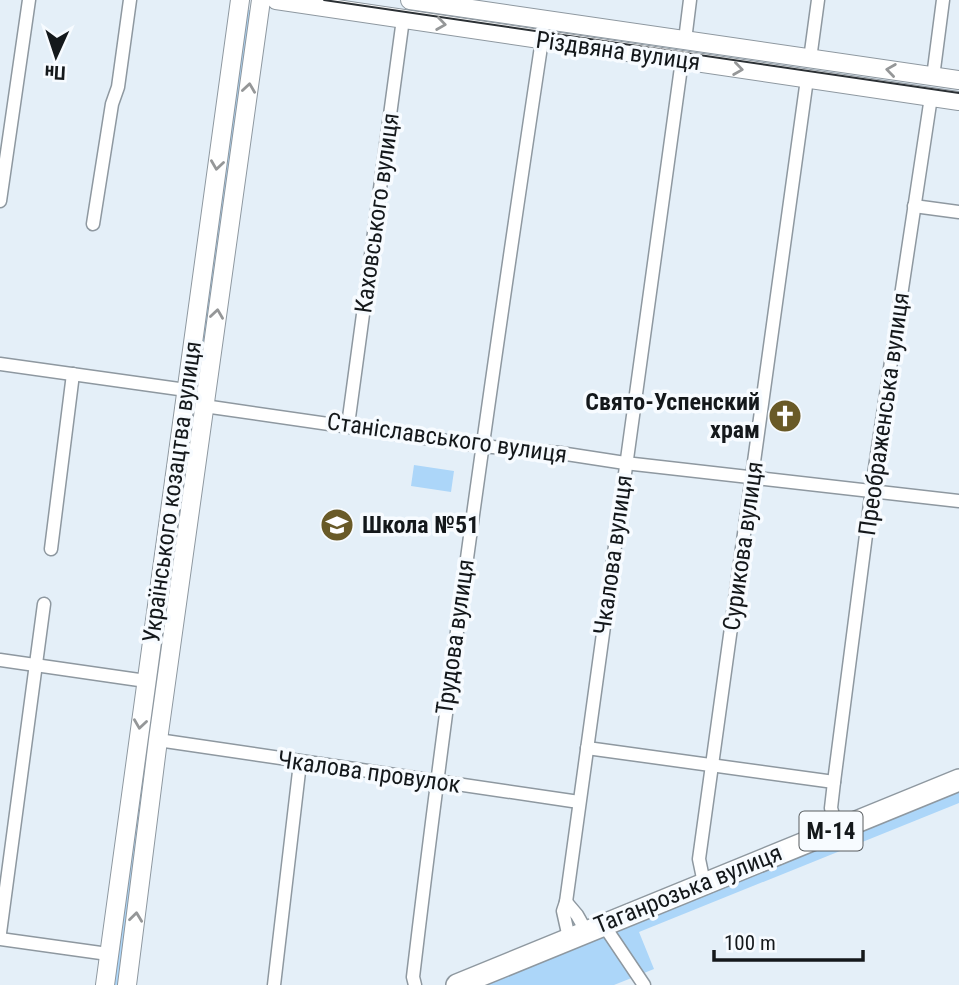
<svg xmlns="http://www.w3.org/2000/svg" width="959" height="985" font-family="'Roboto Condensed',sans-serif">
<rect width="100%" height="100%" fill="#e4eff8"/>
<g fill="#acd6f9">
<path d="M242,9L256,11L207,360L194,358Z"/>
<path d="M186,419L198,420L119,985H108Z"/>
<path d="M414,465L454,471L451,492L411,486Z"/>
<path d="M959,789V803L639,932L654,969L614,985H480Z"/>
</g>
<g fill="none" stroke-linecap="round" stroke-linejoin="round">
<defs>
<g id="street">
<path d="M685,40L690,0"/>
<path d="M810,59L818,0"/>
<path d="M933,77L943,0"/>
<path d="M0,201L29,0"/>
<path d="M914,206L959,212"/>
<path d="M93,224L112,104L118,87L130,0"/>
<path d="M0,364L186,390"/>
<path d="M204,406L481,446L560,453L625,463L959,501"/>
<path d="M348,425L403,19"/>
<path d="M51,549L73,374"/>
<path d="M0,660L146,681"/>
<path d="M158,740L579,802"/>
<path d="M587,748L834,782"/>
<path d="M837,829L831,808L834,782L873,481L931,97"/>
<path d="M704,883L699,859L807,79"/>
<path d="M566,902L577,915L586,931"/>
<path d="M603,924L644,985"/>
<path d="M0,933L44,604"/>
<path d="M569,938L563,911L566,902L682,60"/>
<path d="M0,939L108,954"/>
<path d="M274,985L300,763"/>
<path d="M415,985L413,977C450,664 495,352 542,40"/>
</g>
<g id="secondary">
<path d="M276,0L959,101"/>
<path d="M410,0L959,80"/>
<path d="M105,985L240,0"/>
<path d="M127,985L158,740L261,0"/>
</g>
<path id="highway" d="M457,985L959,780"/>
</defs>
<use href="#street" stroke="#8e98a0" stroke-width="15"/>
<use href="#secondary" stroke="#8e98a0" stroke-width="20"/>
<use href="#highway" stroke="#8e98a0" stroke-width="24"/>
<use href="#street" stroke="#fff" stroke-width="12"/>
<use href="#secondary" stroke="#fff" stroke-width="18"/>
<use href="#highway" stroke="#fff" stroke-width="21"/>
<path stroke="#2b3034" stroke-width="2" d="M324,0L959,93"/>
</g>
<defs><path id="oneway-chevron" d="M-2-3.5L2.5 0L-2 3.5" fill="none" stroke-width="1.6" stroke-linecap="round" stroke-linejoin="round" transform="scale(1.75)"/></defs>
<g stroke="#959798">
<use href="#oneway-chevron" transform="translate(441 24) rotate(8)"/>
<use href="#oneway-chevron" transform="translate(738 69) rotate(8)"/>
<use href="#oneway-chevron" transform="translate(891 70) rotate(-172)"/>
<use href="#oneway-chevron" transform="translate(249 88) rotate(-82)"/>
<use href="#oneway-chevron" transform="translate(217 165) rotate(98)"/>
<use href="#oneway-chevron" transform="translate(217 314) rotate(-82)"/>
<use href="#oneway-chevron" transform="translate(140 724) rotate(98)"/>
<use href="#oneway-chevron" transform="translate(136 917) rotate(-83)"/>
</g>
<defs>
<symbol id="church-disc" viewBox="-11 -11 22 22"><circle r="9.5" fill="#695a27" stroke="#f7fbff"/><path d="M-1.2-6h2.4v3.5h3.3v2.4h-3.3V6h-2.4V-.1h-3.3v-2.4h3.3Z" fill="#fff"/></symbol>
<symbol id="school-disc" viewBox="-11 -11 22 22"><circle r="9.5" fill="#695a27" stroke="#f7fbff"/><path d="M0-5L7-2L0 1L-7-2ZM-4 1L0 2.5L4 1V4Q0 6-4 4Z" fill="#fff"/></symbol>
</defs>
<g fill-rule="evenodd">
<use href="#church-disc" x="766" y="397" width="38" height="38"/>
<use href="#school-disc" x="318" y="506" width="38" height="38"/>
</g>
<g text-anchor="middle" dominant-baseline="central" stroke-width="7" stroke-linejoin="round" paint-order="stroke">
<rect fill="#f7fbff" stroke="#585c5f" stroke-width="2" x="799.5" y="811.5" width="63" height="39" rx="5"/>
<g font-size="23" font-weight="bold" fill="#14181b">
<text x="831" y="831">М-14</text>
</g>
<g font-size="24" fill="#14181b" stroke="#f7fbff">
<text transform="translate(618 51) rotate(8)">Різдвяна вулиця</text>
<text transform="translate(377 213) rotate(-82)">Каховського вулиця</text>
<text transform="translate(884 414) rotate(-82)">Преображенська вулиця</text>
<text transform="translate(447 438) rotate(8)">Станіславського вулиця</text>
<text transform="translate(172 492) rotate(-82)">Українського козацтва вулиця</text>
<text transform="translate(743 546) rotate(-82)">Сурикова вулиця</text>
<text transform="translate(613 555) rotate(-82)">Чкалова вулиця</text>
<text transform="translate(455 637) rotate(-82)">Трудова вулиця</text>
<text transform="translate(369 772) rotate(8)">Чкалова провулок</text>
<text transform="translate(688 889) rotate(-22)">Таганрозька вулиця</text>
</g>
<g font-size="24" font-weight="bold" fill="#14181b" stroke="#f7fbff" text-anchor="end">
<text x="760" y="402">Свято-Успенский<tspan x="760" dy="28">храм</tspan></text>
<text x="362" y="525" text-anchor="start">Школа №51</text>
</g>
</g>
<g transform="translate(56 56) rotate(183)" stroke="#f7fbff" stroke-width="5" paint-order="stroke">
<path d="M0-5L12 26L0 18L-12 26Z" fill="#14181b"/>
<text y="-10" font-size="19" font-weight="bold" text-anchor="middle" fill="#14181b">Пн</text>
</g>
<path d="M714 950v10h149v-10" fill="none" stroke="#14181b" stroke-width="3.5"/>
<text x="724" y="950" font-size="21" fill="#14181b" stroke="#f7fbff" stroke-width="5" paint-order="stroke">100 m</text>
</svg>
